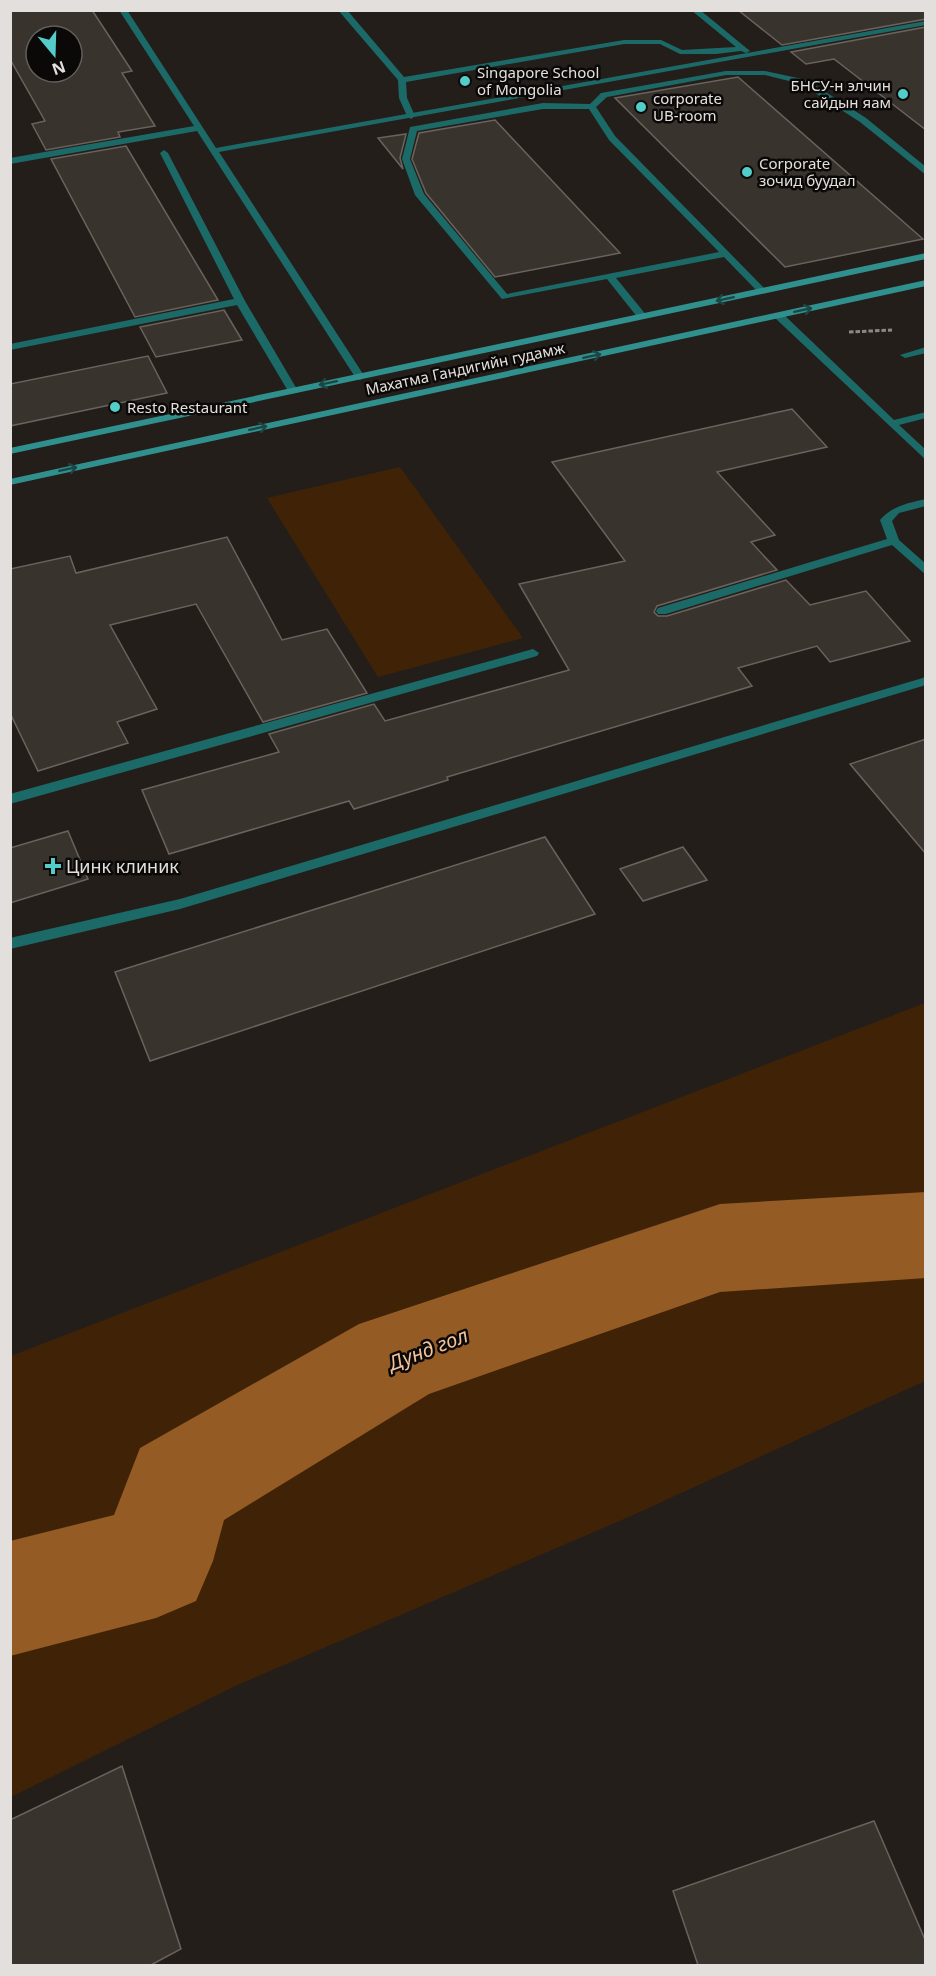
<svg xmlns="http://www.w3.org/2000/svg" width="936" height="1976" font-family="'Noto Sans',sans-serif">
<rect width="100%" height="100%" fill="#241e1a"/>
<g fill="#402307">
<path d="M400,467L523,638L378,677L267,498Z"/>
<path d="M925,1003V1381L631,1516L235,1686L11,1797V1356Z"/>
</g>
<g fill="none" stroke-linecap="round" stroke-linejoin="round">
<path fill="#945b24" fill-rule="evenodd" d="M926,1192V1278L720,1292L429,1394L224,1520L213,1561L196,1601L156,1618L10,1656V1541L114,1515L140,1448L359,1324L720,1204Z"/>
</g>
<g fill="#39332e" stroke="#6a635d" stroke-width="1.5" fill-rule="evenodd">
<path d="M10,10H92L132,71L122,73L155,126L118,132L120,137L46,150L32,124L45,121L10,59ZM36,36H72V72H36Z"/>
<path d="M738,10H926V19L782,45Z"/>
<path d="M926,27V130L834,59L806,64L791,52Z"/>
<path d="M738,77L923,239L785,267L615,98Z"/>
<path d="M495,120L620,253L495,277L426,193L412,159L419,133Z"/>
<path d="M406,134L400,158L403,169L378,138Z"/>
<path d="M126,146L218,300L135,317L51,159Z"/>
<path d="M224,310L242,340L156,357L140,327Z"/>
<path d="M148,356L167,393L10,426V384Z"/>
<path d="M792,409L827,447L717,472L775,535L751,542L777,570L657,606L654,612L658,616H667L786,580L810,605L866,591L910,641L830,662L817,646L738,668L752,686L447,777L448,780L354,809L349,801L169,854L142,790L279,752L269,734L374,704L385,721L569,670L519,584L625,561L552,462Z"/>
<path d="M227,537L282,640L327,629L367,693L263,722L196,604L110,625L157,709L117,722L128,743L38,771L10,713V569L70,556L76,573Z"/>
<path d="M926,739V854L850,764Z"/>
<path d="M68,831L88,879L10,903V848Z"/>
<path d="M545,837L595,914L150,1061L115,972Z"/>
<path d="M683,847L707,880L643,901L620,869Z"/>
<path d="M122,1766L181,1949L151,1965H10V1820Z"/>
<path d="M874,1821L926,1942V1965H698L673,1891Z"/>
</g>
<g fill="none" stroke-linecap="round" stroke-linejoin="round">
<path stroke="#8d8884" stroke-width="3" stroke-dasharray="4.5 2" stroke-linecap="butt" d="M849,332L892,330"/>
<g fill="#1c6a68" fill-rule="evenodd">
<path d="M338,10H347L404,77L624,40H661L682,50L736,47L691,10H700L750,51L746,53L741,51L716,54H680L660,44H624L406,82L407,98L415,116L411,119L407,116L399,98L398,80Z"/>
<path d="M726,71H765L807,80L866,118L926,167V175L860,122L801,84L765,75H726L607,97L596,107L615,136L765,289V293H759L724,257L616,278L647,316L642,319L638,318L607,279L502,299L415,195L402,159L410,127L543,103L590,104L601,93ZM543,109H589L609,140L719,252L507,294L424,194L410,159L417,131Z"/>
</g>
<g fill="#1c6a68" fill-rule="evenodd">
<path d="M119,10H127L216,148L926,21V25L219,152L365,377L360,380L355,377L197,131L10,164V158L194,126Z"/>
<path d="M164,150L168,153L245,301L298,391L297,393L288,391L237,305L10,350V344L234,299L160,153Z"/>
<path d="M774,313H782L894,420L926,412V418L899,425L926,450V460L774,317Z"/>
<path d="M926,347V353L905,358L900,355Z"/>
<path d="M926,499V506L899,513L892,521L899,540L926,564V575L892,545L666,614H658L656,611L658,608L887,539L880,520C892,506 908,503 926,499Z"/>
<path d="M533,649L539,653L537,656L10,804V794Z"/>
<path d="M926,677V685L180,909L10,949V938L180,899Z"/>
</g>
<g fill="#30908e" fill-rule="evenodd">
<path d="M926,253V259L10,454V448Z"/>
<path d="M926,280V286L10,485V479Z"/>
</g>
</g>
<defs><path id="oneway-shaft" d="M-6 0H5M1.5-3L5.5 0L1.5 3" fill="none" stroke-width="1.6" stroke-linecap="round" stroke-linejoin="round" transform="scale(1.5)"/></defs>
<g stroke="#1c4644">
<use href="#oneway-shaft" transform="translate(725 299) rotate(168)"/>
<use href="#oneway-shaft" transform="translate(803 310) rotate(-12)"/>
<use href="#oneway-shaft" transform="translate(592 356) rotate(-12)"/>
<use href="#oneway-shaft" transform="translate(328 383) rotate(168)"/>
<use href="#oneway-shaft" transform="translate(258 428) rotate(-12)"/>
<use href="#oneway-shaft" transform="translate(68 469) rotate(-12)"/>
</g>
<g fill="#53cdca" stroke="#0b0907" stroke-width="2">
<circle cx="465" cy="81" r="6"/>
<circle cx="903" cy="94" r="6"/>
<circle cx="641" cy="107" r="6"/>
<circle cx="747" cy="172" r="6"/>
<circle cx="115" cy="407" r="6"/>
<path d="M50 857h6v6h6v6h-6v6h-6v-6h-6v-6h6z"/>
</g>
<g text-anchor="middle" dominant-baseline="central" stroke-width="5" stroke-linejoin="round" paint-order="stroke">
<g font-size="15" fill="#e3dfdc" stroke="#0b0907" text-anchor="start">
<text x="477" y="72">Singapore School<tspan x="477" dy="17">of Mongolia</tspan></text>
<text x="891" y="85" text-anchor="end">БНСУ-н элчин<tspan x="891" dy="17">сайдын яам</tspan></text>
<text x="653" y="98">corporate<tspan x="653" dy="17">UB-room</tspan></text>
<text x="759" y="163">Corporate<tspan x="759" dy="17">зочид буудал</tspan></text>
<text x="127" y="407">Resto Restaurant</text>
</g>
<g font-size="15" fill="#e3dfdc" stroke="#0b0907">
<text transform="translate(465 368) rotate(-12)">Махатма Гандигийн гудамж</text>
</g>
<g font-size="18" fill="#e3dfdc" stroke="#0b0907" text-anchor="start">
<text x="66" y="866">Цинк клиник</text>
</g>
<g font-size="20" font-style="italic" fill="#f5c399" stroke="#0b0907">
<text transform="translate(428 1349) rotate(-21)">Дунд гол</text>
</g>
</g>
<rect width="936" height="1976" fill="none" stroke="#e3dfdc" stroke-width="24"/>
<g transform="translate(54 54) rotate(161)"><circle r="28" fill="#0b0907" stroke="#615f5c" stroke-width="1.5"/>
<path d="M0-4.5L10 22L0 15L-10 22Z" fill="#53cdca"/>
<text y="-9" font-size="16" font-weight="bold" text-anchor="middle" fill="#e3dfdc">N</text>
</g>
</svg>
